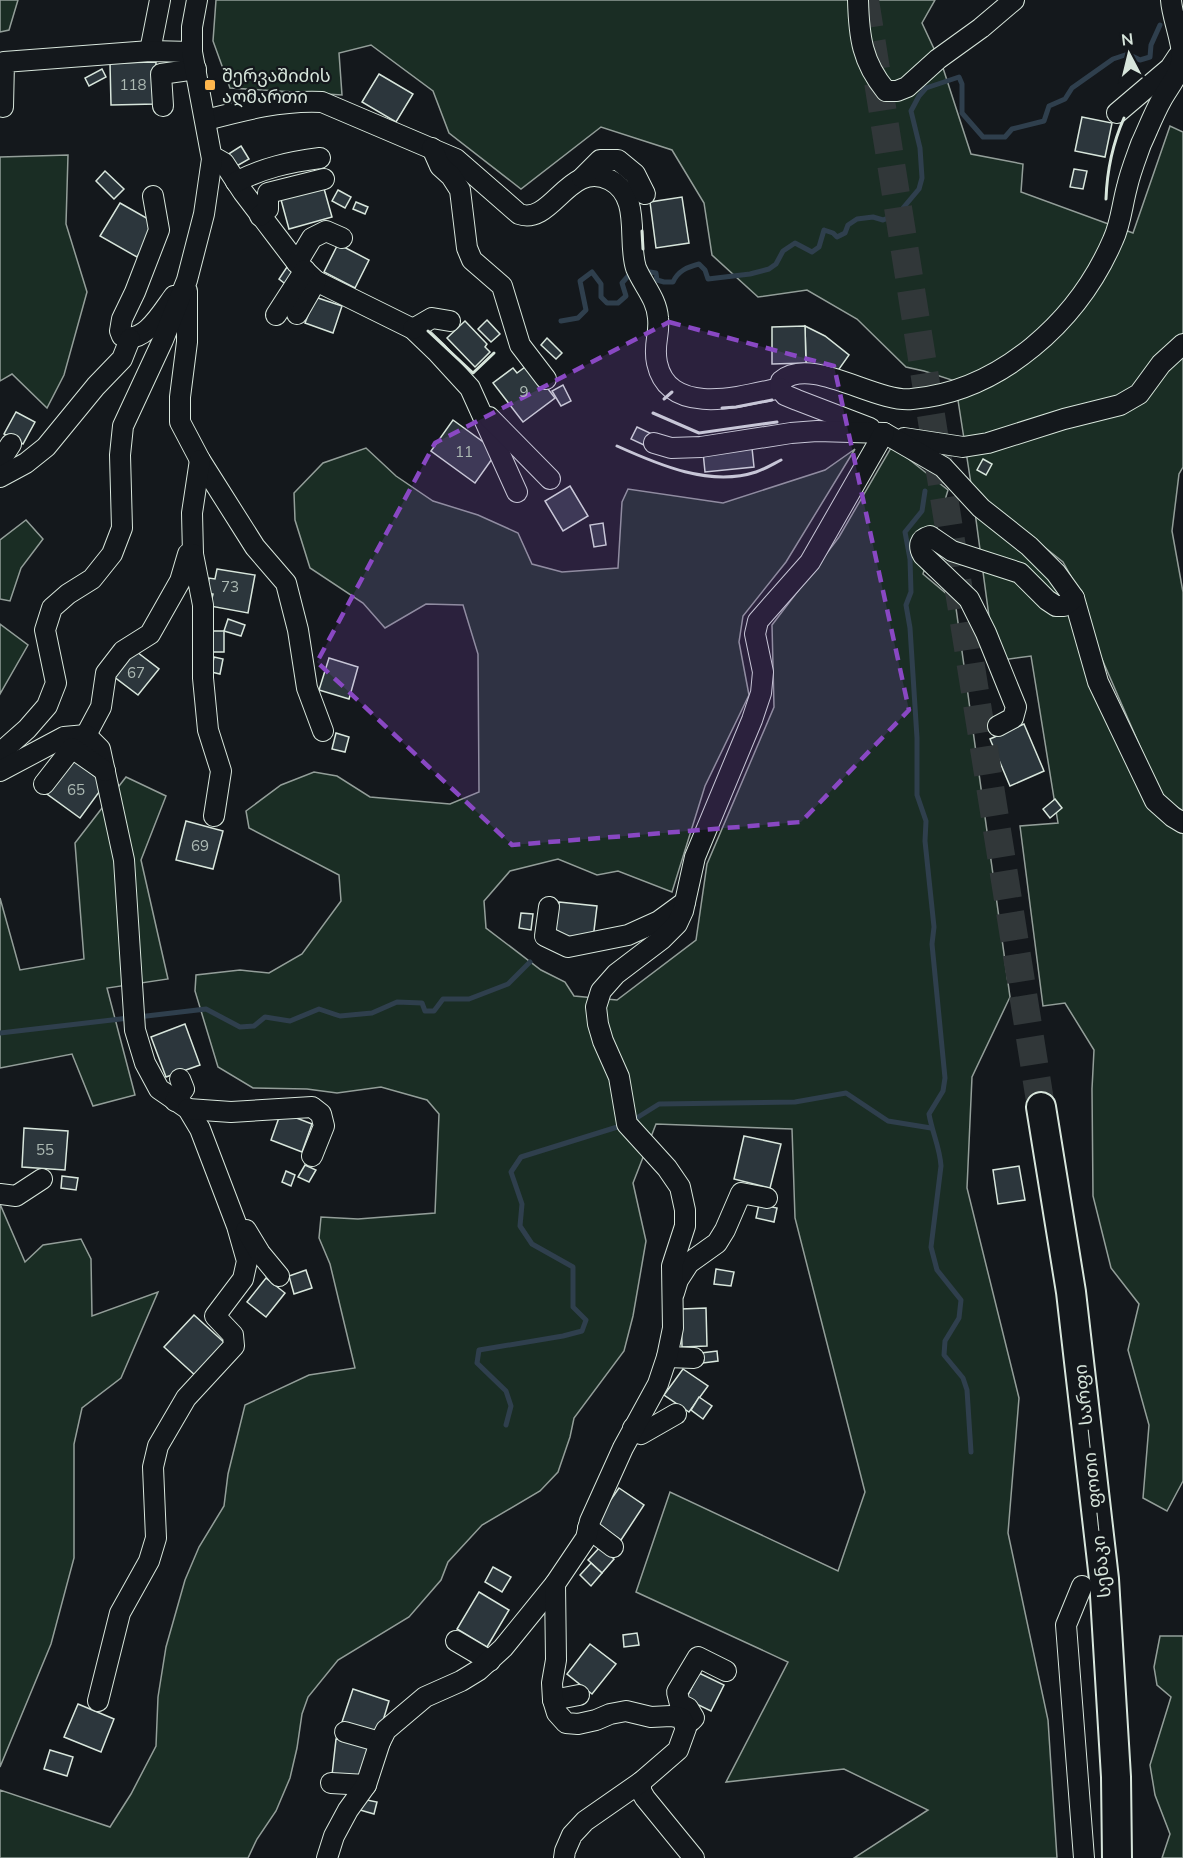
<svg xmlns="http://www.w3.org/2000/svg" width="1183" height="1858" font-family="Mulish,'Noto Sans Georgian',sans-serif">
<rect width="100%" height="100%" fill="#14181c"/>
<g fill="#1a2d24" stroke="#939e99" stroke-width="1.5">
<path d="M0,0H18L9,30L0,32Z"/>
<path d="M216,0H935L922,23L943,68L971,154L1023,164L1021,192L1133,233L1170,126L1183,132V467L1179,474L1172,531L1183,592V811L1162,797L1095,643L1084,600L1063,562L991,505L1050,568L1149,804L1183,825V1481L1167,1511L1143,1498L1149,1425L1128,1350L1139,1304L1111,1268L1093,1196L1092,1089L1094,1050L1065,1003L1043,1006L1020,826L1058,823L1031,656L995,661L972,490L955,381L924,371L906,367L857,319L807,290L758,297L712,255L704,203L672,150L601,127L521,189L449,133L433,91L371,45L339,53L342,95L230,88L213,41Z"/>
<path d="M68,155L66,224L87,292L64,375L47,408L12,374L0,381V157Z"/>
<path d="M892,446L948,490L923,574L955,601L1010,997L972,1077L967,1188L1019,1398L1008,1533L1048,1720L1057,1858H854L928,1810L844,1769L726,1782L788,1662L636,1592L670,1492L838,1571L865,1492L795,1218L792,1129L656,1124L633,1183L646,1241L633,1316L624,1351L574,1418L570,1437L558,1472L540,1491L482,1525L448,1562L441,1580L409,1617L338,1660L308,1697L302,1714L297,1748L290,1778L276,1811L257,1839L248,1858H0V1790L110,1827L131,1794L156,1746L158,1697L166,1647L185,1580L199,1547L224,1506L228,1474L245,1405L309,1375L355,1368L330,1264L319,1238L321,1217L358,1219L435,1213L439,1114L427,1100L381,1087L337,1093L307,1089L253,1088L218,1067L195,991L196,975L240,970L269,973L302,954L341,901L339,875L249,828L246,811L281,785L314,772L337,776L370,797L450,804L479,792L478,654L463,605L426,604L385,628L363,603L310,568L295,520L294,493L323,463L366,448L396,476L433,501L478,515L518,533L532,564L562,572L618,568L622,502L628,489L723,503L825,470L855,449L786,562L743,616L739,642L749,695L705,786L672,892L618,871L597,875L558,859L510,871L484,901L486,928L541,970L565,982L574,996L617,1000L696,940L707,864L774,707L772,625L839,537Z"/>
<path d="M26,520L43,539L21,568L10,601L0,599V540Z"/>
<path d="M0,624L28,645L0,694Z"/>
<path d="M126,777L166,796L141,860L168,979L107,988L135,1095L93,1106L72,1054L0,1068V898L20,970L84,959L75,843Z"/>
<path d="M0,1204L25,1262L43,1245L81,1239L91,1259L92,1316L158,1292L121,1378L82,1408L74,1444V1558L51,1644L0,1767Z"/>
<path d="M1160,1636H1183V1858H1162L1170,1834L1155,1795L1150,1765L1171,1697L1157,1685L1154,1667Z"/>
</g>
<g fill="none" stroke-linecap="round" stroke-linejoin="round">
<g stroke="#2f3f4d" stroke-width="5">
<path d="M644,271L656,273L657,280L664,282H673C678,271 687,267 699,264L705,270L708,279L750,274L769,269L776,264L783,251L795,243L812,252L819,247L824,230L833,233L837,237L845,233L848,225L857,219L873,217L883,220L898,214L919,189L922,178L920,148L911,111L919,96L926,88L959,77L962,84V113L983,137H1005L1012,129L1044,121L1049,106L1065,99L1072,88L1113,59L1128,54L1140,60L1150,57L1151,45L1160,25"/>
<path d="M561,321L578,318L586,310L580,281L592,272L601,284V297L607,303H618L626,296L622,283L629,275"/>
<path d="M925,491L922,511L905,532L910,559L911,592L906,605L910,628L917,738V795L926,821L925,841L934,927L932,944L945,1078L943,1091L929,1114C932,1132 940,1148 941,1166L931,1247L937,1270L961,1300L959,1318L945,1341L944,1355L963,1378L967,1390L971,1452"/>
<path d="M138,1017L206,1009L240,1027L254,1026L265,1017L290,1021L319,1009L340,1016L372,1013L397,1002L422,1003L425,1011H434L443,999H469L508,984L530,962"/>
<path d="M0,1033L129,1018"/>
<path d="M506,1425L511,1406L506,1391L477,1363L479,1350L563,1336L582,1331L586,1320L573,1307V1267L532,1244L520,1226L522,1204L511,1172L521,1157L627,1124L659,1104L795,1102L846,1093L888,1121L931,1128"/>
</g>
</g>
<g fill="#2c363c" stroke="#d8e6dc" stroke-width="1.5">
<path d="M156,62V104L111,105L110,63Z"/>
<path d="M102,69L106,77L89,86L85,78Z"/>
<path d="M379,74L413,94L396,122L362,102Z"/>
<path d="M1082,117L1112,123L1105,157L1075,151Z"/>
<path d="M241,146L249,159L235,167L227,155Z"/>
<path d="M1074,169L1087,171L1083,189L1070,187Z"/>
<path d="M105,171L124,189L114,199L96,181Z"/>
<path d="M323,185L332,217L289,229L280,196Z"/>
<path d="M338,190L351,197L345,208L332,201Z"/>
<path d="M682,197L689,243L656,248L650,202Z"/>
<path d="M356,202L368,207L365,214L353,209Z"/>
<path d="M120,203L157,224L137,257L100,236Z"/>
<path d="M338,244L369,260L355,288L324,272Z"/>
<path d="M287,267L297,273L288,286L279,279Z"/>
<path d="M315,297L342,306L333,333L305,323Z"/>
<path d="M487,320L500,334L491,342L478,329Z"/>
<path d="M465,321L487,344L485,347L490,352L475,367L447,338Z"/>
<path d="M805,326L825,336L849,355L837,372L806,363Z"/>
<path d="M805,326L806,363L772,364V327Z"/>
<path d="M547,338L562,353L556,359L541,345Z"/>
<path d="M529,364L555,398L523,422L493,383L513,368L517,373Z"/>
<path d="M563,385L571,401L561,406L552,391Z"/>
<path d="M16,412L35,422L23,444L4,434Z"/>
<path d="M453,420L497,452L475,483L431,451Z"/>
<path d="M637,427L652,434L646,446L631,439Z"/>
<path d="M752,448L754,467L705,472L703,452Z"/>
<path d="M983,459L992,464L986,475L977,470Z"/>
<path d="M570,486L588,516L563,531L545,501Z"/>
<path d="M603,523L606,545L594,547L590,525Z"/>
<path d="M217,569L255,575L248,613L210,606L213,594L207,593L209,578L215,579Z"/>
<path d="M228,619L245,625L241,636L224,631Z"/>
<rect x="210" y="631" width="14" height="21"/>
<path d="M133,649L159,669L138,695L113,676Z"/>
<path d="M214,657L223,659L220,674L211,672Z"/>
<path d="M329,658L358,667L349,699L319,690Z"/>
<path d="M1024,724L1044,771L1010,786L990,739Z"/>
<path d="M336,733L349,737L345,752L332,749Z"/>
<path d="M73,760L105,784L80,818L47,794Z"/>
<path d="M1055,799L1062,808L1050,818L1043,809Z"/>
<path d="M186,821L223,831L213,869L176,860Z"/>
<path d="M559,902L597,906L593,939L555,935Z"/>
<path d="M521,913L533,914L531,930L519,928Z"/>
<path d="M185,1024L200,1065L166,1077L151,1037Z"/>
<path d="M281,1112L312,1124L302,1152L271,1140Z"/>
<path d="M24,1128L68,1131L65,1170L22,1167Z"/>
<path d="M744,1136L781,1144L770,1188L734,1179Z"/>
<path d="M305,1165L316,1170L309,1182L298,1177Z"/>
<path d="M1019,1166L1025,1200L998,1204L993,1170Z"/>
<path d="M286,1171L295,1175L291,1186L282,1182Z"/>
<path d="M62,1176L78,1178L76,1190L61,1188Z"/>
<path d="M759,1204L777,1208L774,1222L756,1218Z"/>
<path d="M716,1269L734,1272L731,1286L714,1284Z"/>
<path d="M306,1270L312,1288L294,1294L289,1276Z"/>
<path d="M266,1278L285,1293L266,1317L247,1302Z"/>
<path d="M706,1308L707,1346L682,1347L681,1309Z"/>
<path d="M194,1315L227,1345L197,1377L164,1347Z"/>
<path d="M717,1351L718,1361L703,1363L701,1353Z"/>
<path d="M683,1369L708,1386L689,1412L664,1395Z"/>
<path d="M699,1397L712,1406L703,1419L691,1410Z"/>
<path d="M619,1488L644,1505L621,1540L595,1522Z"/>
<path d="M600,1547L614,1559L602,1573L588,1560Z"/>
<path d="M591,1563L602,1573L591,1586L580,1575Z"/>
<path d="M493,1567L511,1577L502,1592L485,1582Z"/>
<path d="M479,1592L509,1610L487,1647L457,1629Z"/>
<path d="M637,1633L639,1645L624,1647L623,1635Z"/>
<path d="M590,1644L616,1664L592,1694L567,1674Z"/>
<path d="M699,1673L724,1685L711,1711L686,1699Z"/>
<path d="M353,1689L389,1701L378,1737L341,1725Z"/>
<path d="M78,1704L114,1719L101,1752L64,1737Z"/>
<path d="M336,1739L369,1743L365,1779L332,1775Z"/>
<path d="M50,1750L73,1757L67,1776L44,1769Z"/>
<path d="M362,1799L377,1802L374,1814L360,1810Z"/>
</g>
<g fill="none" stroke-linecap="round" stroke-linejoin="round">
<path stroke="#313739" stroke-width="28" stroke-dasharray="28 14" stroke-linecap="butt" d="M865,0L1041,1107"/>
<defs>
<g id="minor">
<path d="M858,0C859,37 862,62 886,91H897L907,87L938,59L981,28L1014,0"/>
<path d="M150,51L160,0"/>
<path d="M163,106L161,74L196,69"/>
<path d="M3,107L4,62L150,51L192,52"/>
<path d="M1117,113L1170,68L1178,56"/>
<path d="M206,120C244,110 282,100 322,102L456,159L519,214C552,226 569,159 610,180C642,197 627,240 636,268C643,285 657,299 658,318C660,335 653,344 657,363C669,418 743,396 780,388"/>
<path d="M432,148L440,166L451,176L460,190L467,248L472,260L502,286L520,345L546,379"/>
<path d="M212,159H217L224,163L243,192L278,238L297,263L316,281L413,329L437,352L470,388L517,492"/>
<path d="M582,178L600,160H618L635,174L645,194"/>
<path d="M236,182C263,168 289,162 320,158"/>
<path d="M153,196L159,230L135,292L122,319L120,331L122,336C144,345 162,312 174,296"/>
<path d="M260,216L268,209V193L324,179"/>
<path d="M297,263L312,238L326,231L342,238"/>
<path d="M187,291V342L180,397V422L200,460L255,547L286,583L298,630L307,688L323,731"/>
<path d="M297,314L316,281"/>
<path d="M276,315L305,270"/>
<path d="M413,329L432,318L450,321"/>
<path d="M780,388L781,381C811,355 875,403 912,399C1001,391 1078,321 1113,240C1121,223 1122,205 1127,187C1130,173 1136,158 1141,144C1148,129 1154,113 1162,99C1170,85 1180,74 1182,58C1183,43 1172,17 1171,0"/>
<path d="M780,388L785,395L797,400L870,428"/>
<path d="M489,417L550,479"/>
<path d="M904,438L963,447L988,443L1064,419L1120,405L1139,394L1161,364L1183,344"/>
<path d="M654,443L671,448L701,447L791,433L817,431L884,433L943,467L981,508L1029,546L1056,573L1074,598L1098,682L1155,801L1173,817L1183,823"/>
<path d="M0,461L11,444"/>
<path d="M0,477L26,463L46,447L96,386L122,359L130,339"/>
<path d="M193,554L192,513L200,460"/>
<path d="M998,726L1013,718L1016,707L986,633L969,599L923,555C918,546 919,539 930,536L952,551L1020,573L1047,600L1056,606H1064L1074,598"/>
<path d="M86,735L101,707L106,673L123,651L150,634L180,581L188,554H193L203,605V678L208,730L221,771L214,816"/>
<path d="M0,753L27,729L47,706L56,683L45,630L52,608L68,594L92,579L112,554L122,528L120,455L123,426L163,340L187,280L204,214L212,159L192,52V27L197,0"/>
<path d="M0,771L64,737L86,735L100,749L124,860L135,1030L145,1063L159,1089L188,1109L200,1129L237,1226L247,1261L243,1279L215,1316L233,1335L234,1346L186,1398L158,1446L153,1467L156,1538L149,1561L120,1613L98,1701"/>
<path d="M44,784L72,748L105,771"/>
<path d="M549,907L545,936L568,947L628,935L659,921L685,902"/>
<path d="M175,1101L184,1089L180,1079"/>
<path d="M188,1109L231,1112L312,1107L321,1114L324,1126L312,1156"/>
<path d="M0,1194L16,1196L42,1179"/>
<path d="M246,1230L260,1253L279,1276"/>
<path d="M674,1293L678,1280L689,1263L717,1243L725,1230L741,1193L767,1198"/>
<path d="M667,1357L694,1358"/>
<path d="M633,1428L641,1434L676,1414"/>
<path d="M588,1528L613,1547"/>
<path d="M1082,1586L1066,1625L1084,1858"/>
<path d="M456,1641L490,1661"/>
<path d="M553,1700L579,1695"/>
<path d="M691,1721L694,1718L688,1708L680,1704L677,1692L698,1657L726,1671"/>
<path d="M345,1732L380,1742"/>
<path d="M641,1782V1791L645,1798L694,1858"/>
<path d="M331,1783L366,1785"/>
<path d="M327,1858L334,1836L348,1810L366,1785L380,1742L386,1730L425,1697L461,1681L479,1670L503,1648L555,1584"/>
<path d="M564,1858L565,1851L572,1835L585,1821L641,1782L678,1750L686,1728L681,1718L671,1716L651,1717L626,1711L610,1714L596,1720L578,1724L566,1723L557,1713L553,1700L552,1683L556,1660L555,1584L586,1538L590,1521L623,1448L658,1384L667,1357L673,1328L672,1266L685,1226V1210L680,1187L667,1168L627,1124L619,1077L603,1041L598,1024L596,1007L601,991L616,974L662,939L677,924L683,911L695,857L752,720L761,693L763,672L755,634L758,621L810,562L884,433"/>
</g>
<path id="highway" d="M1041,1107L1071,1292L1104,1579L1116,1777L1117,1858"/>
</defs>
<use href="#minor" stroke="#d8e6dc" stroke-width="22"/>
<use href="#highway" stroke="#d8e6dc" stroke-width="32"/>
<use href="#minor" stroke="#14181c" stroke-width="20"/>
<use href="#highway" stroke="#14181c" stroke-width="28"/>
<g stroke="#d8e6dc" stroke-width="3">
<path d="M1106,199C1107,170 1112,145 1124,118"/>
<path d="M642,231L643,249"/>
<path d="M428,331L473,373L494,353"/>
<path d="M664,399L672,392"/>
<path d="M722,408L736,407L772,400"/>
<path d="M653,413L699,433L777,422"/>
<path d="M617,446C659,465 710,487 756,472C765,469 773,464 781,460"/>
</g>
</g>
<path fill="#8948c3" fill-opacity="0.2" stroke="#8948c3" stroke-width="4.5" stroke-dasharray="12 8" stroke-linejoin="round" d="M669,322L834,366L909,710L801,822L512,845L317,662L435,443Z"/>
<rect fill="#ffb74d" stroke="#14181c" stroke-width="2" x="204" y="79" width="12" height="12" rx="3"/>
<g text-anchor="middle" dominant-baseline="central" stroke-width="4.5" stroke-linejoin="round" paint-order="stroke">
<g font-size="15" fill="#adbab4">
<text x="133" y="84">118</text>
<text x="524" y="391">9</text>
<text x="464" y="451">11</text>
<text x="230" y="586">73</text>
<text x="136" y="672">67</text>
<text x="76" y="789">65</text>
<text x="200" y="845">69</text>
<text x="45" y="1149">55</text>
</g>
<g font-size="18" fill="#d8e6dc" stroke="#14181c" text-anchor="start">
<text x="222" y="75">შერვაშიძის<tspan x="222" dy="21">აღმართი</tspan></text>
</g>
<g font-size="18" fill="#d8e6dc" stroke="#14181c">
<text transform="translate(1092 1481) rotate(-96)">სენაკი — ფოთი — სარფი</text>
</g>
</g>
<g transform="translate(1129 54) rotate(353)" stroke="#14181c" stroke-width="4.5" paint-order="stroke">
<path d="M0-4.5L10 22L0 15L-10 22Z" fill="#d8e6dc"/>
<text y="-9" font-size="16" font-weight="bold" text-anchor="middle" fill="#d8e6dc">N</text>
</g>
</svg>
